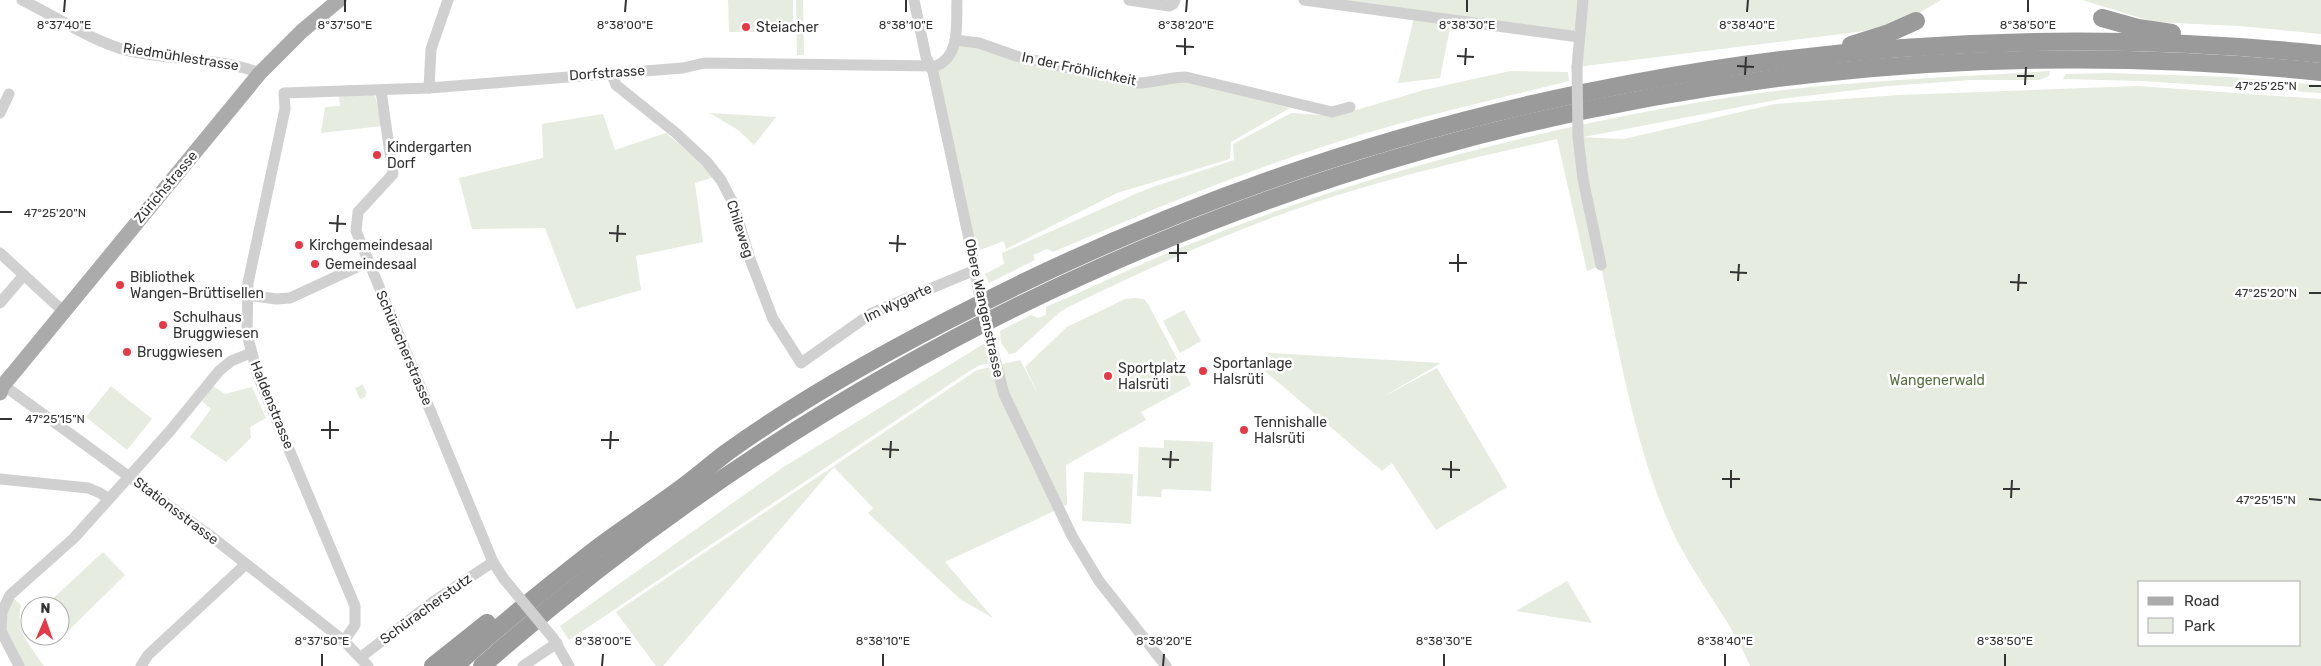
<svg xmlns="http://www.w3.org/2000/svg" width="2321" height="666" font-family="Rubik,sans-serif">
<rect width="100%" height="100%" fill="#fff"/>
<g fill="#e6ecdf" fill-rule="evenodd">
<path d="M728,0H793V32H729Z"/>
<path d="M796,0H803L804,55H797Z"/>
<path d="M1304,0H1941L1909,19L1865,31L1577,67L1579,38Z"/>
<path d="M2082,0H2321V34L2240,26L2154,22Z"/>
<path d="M1414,18L1451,23L1440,78L1398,83Z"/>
<path d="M955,40L1137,83L1186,77L1290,108L1231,142L1230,159L1117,193L1006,249L1004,241L972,253L936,66Z"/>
<path d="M1510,71L1568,72L1569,81C1488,101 1407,119 1328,145C1234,175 1143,213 1053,252L1047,249L1033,255L1035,260L989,283L985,274L1004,264L1002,253L1147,189L1234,160L1233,144L1291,113L1336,116L1424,90Z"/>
<path d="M2050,71L2049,76L2039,80H1971L1888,86L1781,99L1584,137L1576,136L1578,137L1624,139L1775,104L1899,95L2137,86L2321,99V666H1750C1730,618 1695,579 1673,532C1635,449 1620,355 1601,266L1587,271L1557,139C1468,159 1379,180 1293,210C1217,237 1143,271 1070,306L1060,312L1015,353L1009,354L1001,343L1000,331L1031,315L1038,318L1046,315V307C1091,288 1135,266 1180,248C1355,176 1545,126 1732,97C1837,81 1944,78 2050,71ZM2140,582H2300V645H2140Z"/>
<path d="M2110,73L2228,77L2321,85V93L2143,81L2063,79L2066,74Z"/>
<path d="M339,95H375L382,126L321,133L325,107L340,106Z"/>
<path d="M710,113L776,117L754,145L738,130Z"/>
<path d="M603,114L615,150L666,133L717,176L695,183L703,242L636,256L641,290L576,309L545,228L472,229L459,178L543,158L542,124Z"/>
<path d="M1134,298L1144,299L1148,304L1191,385L1141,412L1146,420L1066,465L1067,505L945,562L993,618L960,599L868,513L873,508L834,467L663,666H656L616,612L977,370L1020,360L1039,396L1025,367L1067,327L1125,299Z"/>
<path d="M1184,310L1201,341L1180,353L1163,321Z"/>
<path d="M990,340L994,363L980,365L968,372L569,640L560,626L782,468Z"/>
<path d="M1268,353L1441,363L1381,398L1437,368L1507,487L1436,530L1392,463L1382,471L1265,371Z"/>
<path d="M363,385L367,393L365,394L366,397L360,399L355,388Z"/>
<path d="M111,386L152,419L127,450L86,417Z"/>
<path d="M213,386L225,394L252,387L266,418L250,427L251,438L226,462L190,437L211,409L202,401Z"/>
<path d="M1164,440L1213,442L1211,491L1162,489L1161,497L1137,496L1139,447L1164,448Z"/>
<path d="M1084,472L1133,474L1131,524L1082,521Z"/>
<path d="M103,552L125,575L61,638L59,636L60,606H45Z"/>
<path d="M1567,581L1592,623L1516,611Z"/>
<path d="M10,595L21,605C15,632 30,645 44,666H19L4,640L5,602Z"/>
</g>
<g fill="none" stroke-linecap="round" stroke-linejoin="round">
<g stroke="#d0d0d0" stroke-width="11">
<path d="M22,0C57,17 91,41 129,51C172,61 218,57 260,73"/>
<path d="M914,0L926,57L933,72L972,253L976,278"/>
<path d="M1129,0L1169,6L1173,4L1175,0"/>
<path d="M1304,0L1579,37"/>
<path d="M955,40L979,43L1016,56L1137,83C1154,83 1169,77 1186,77L1332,112L1350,107"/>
<path d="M1577,67L1583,0"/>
<path d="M611,73L616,85L676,133L707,162L721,180L733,203L750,259L773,319L801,363L872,313L975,270"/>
<path d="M429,88L431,49L448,0"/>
<path d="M381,91L393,174L358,212L356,231L493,562L504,579"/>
<path d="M0,113L9,94"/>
<path d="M1578,137L1583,179L1601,265"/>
<path d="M0,253L64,312"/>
<path d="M248,295L276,299L290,298L368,262"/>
<path d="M0,303L24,275"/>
<path d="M990,340L1004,394L1072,536L1099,581L1166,666"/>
<path d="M3,385L212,537L344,641L368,666"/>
<path d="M0,479L88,488L100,493L109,499"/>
<path d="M553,638L569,666"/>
<path d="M344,641L355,625V606L258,376L247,334L248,283L285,109L284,93L429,88L683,68L704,63L936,66C961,56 956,23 957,0"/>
<path d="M361,657L434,601L493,562"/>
<path d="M19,666L1,631L2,612L10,595L74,538L170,431L219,371L231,361L251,353"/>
<path d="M141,666L148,655L246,564"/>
<path d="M523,666L557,643"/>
</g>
<path stroke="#ababab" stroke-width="15" d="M0,393L3,385L15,371L260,73L302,31L339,0"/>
<g stroke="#9a9a9a" stroke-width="18">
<path d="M2102,18L2138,28L2172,33"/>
<path d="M1851,45L1889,33L1916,21"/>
<path d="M433,666L487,623"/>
<path d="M455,666C500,625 547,587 596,549C625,527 657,507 687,484C700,474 713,463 726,453C805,396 894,347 980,304C1392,95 1862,7 2321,54"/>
<path d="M482,666C986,220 1650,3 2321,72"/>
</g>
<g stroke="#d0d0d0" stroke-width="11">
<path d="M1577,67L1578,137"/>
<path d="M977,284L990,340"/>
<path d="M504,579L553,638"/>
</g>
</g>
<path fill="none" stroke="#333" stroke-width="2" d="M64,12L65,0M345,12V0M625,12L626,0M906,12V0M1186,12L1187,0M1467,12V0M1747,12L1748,0M2028,12V0M1176,46L1194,47M1185,55V38M1457,56L1474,57M1465,65L1466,48M1737,66L1754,67M1745,75L1746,57M2017,76H2034M2025,85L2026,67M2309,86H2321M0,212H12M329,223L346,224M337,232L338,215M609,233L626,234M617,242L618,225M889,243L906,244M897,252L898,235M1169,253H1187M1178,262V244M1449,263H1467M1458,272V254M1730,272L1747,273M1738,281L1739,264M2010,282L2027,283M2018,291L2019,274M2309,293H2321M0,419H12M321,430H339M330,439V421M601,440H619M610,449L611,431M882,449L899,450M890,458L891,441M1162,459L1179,460M1170,468L1171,451M1442,469L1460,470M1451,478V461M1722,479H1740M1731,488V470M2003,489H2020M2011,498L2012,480M2309,499L2321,500M322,666V654M602,666L603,654M883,666V654M1163,666L1164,654M1444,666V654M1725,666V654M2005,666V654"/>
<g fill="#e63946" stroke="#fff" stroke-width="2">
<circle cx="746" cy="27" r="5"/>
<circle cx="377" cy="155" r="5"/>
<circle cx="299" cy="245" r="5"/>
<circle cx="315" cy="264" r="5"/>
<circle cx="120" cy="285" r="5"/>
<circle cx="163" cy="325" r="5"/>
<circle cx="127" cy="352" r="5"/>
<circle cx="1203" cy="371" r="5"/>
<circle cx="1108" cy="376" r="5"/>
<circle cx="1244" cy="430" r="5"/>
</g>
<g text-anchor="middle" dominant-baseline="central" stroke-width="5" stroke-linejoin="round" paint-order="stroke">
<g font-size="14" fill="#333" stroke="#fff" text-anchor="start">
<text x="756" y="27">Steiacher</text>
<text x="387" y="147">Kindergarten<tspan x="387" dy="16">Dorf</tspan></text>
<text x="309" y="245">Kirchgemeindesaal</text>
<text x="325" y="264">Gemeindesaal</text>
<text x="130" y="277">Bibliothek<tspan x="130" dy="16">Wangen-Brüttisellen</tspan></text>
<text x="173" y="317">Schulhaus<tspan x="173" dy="16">Bruggwiesen</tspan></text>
<text x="137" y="352">Bruggwiesen</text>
<text x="1213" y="363">Sportanlage<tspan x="1213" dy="16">Halsrüti</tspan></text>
<text x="1118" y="368">Sportplatz<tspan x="1118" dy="16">Halsrüti</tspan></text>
<text x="1254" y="422">Tennishalle<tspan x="1254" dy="16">Halsrüti</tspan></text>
</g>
<g font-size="14" fill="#333" stroke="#fff">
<text transform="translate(181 57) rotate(9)">Riedmühlestrasse</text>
<text transform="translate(1079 69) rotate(12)">In der Fröhlichkeit</text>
<text transform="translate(607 73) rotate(-4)">Dorfstrasse</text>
<text transform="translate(166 187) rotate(-50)">Zürichstrasse</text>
<text transform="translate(740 229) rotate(72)">Chileweg</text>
<text transform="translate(898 303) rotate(-25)">Im Wygarte</text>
<text transform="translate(984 308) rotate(78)">Obere Wangenstrasse</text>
<text transform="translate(404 348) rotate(67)">Schüracherstrasse</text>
<text transform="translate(272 405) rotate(68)">Haldenstrasse</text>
<text transform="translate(176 511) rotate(37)">Stationsstrasse</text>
<text transform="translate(426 609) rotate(-36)">Schüracherstutz</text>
</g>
<g font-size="14" fill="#56703f" stroke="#fff">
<text x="1937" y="380">Wangenerwald</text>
</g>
</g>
<g font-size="12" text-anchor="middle" fill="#333" stroke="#fff" stroke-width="5" stroke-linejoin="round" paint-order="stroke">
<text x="64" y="29">8°37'40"E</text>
<text x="345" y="29">8°37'50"E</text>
<text x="625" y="29">8°38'00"E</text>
<text x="906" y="29">8°38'10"E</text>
<text x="1186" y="29">8°38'20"E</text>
<text x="1467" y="29">8°38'30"E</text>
<text x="1747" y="29">8°38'40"E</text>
<text x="2028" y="29">8°38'50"E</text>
<text x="2266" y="90">47°25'25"N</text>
<text x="55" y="217">47°25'20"N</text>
<text x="2266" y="297">47°25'20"N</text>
<text x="55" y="423">47°25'15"N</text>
<text x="2266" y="504">47°25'15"N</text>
<text x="322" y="645">8°37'50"E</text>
<text x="603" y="645">8°38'00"E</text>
<text x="883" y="645">8°38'10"E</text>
<text x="1164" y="645">8°38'20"E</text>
<text x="1444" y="645">8°38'30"E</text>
<text x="1725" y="645">8°38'40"E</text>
<text x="2005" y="645">8°38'50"E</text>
</g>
<rect x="2138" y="581" width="162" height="65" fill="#ffffff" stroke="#adadad"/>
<rect x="2148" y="597" width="25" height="8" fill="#ababab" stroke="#adadad"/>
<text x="2184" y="606" font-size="15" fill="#333333">Road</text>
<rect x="2148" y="618" width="25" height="15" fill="#e6ecdf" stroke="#adadad"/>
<text x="2184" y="631" font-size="15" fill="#333333">Park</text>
<g transform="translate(45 621) rotate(2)"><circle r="24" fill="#ffffff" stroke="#adadad"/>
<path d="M0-4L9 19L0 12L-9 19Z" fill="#e63946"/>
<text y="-8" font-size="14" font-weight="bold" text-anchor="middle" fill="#333333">N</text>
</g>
</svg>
